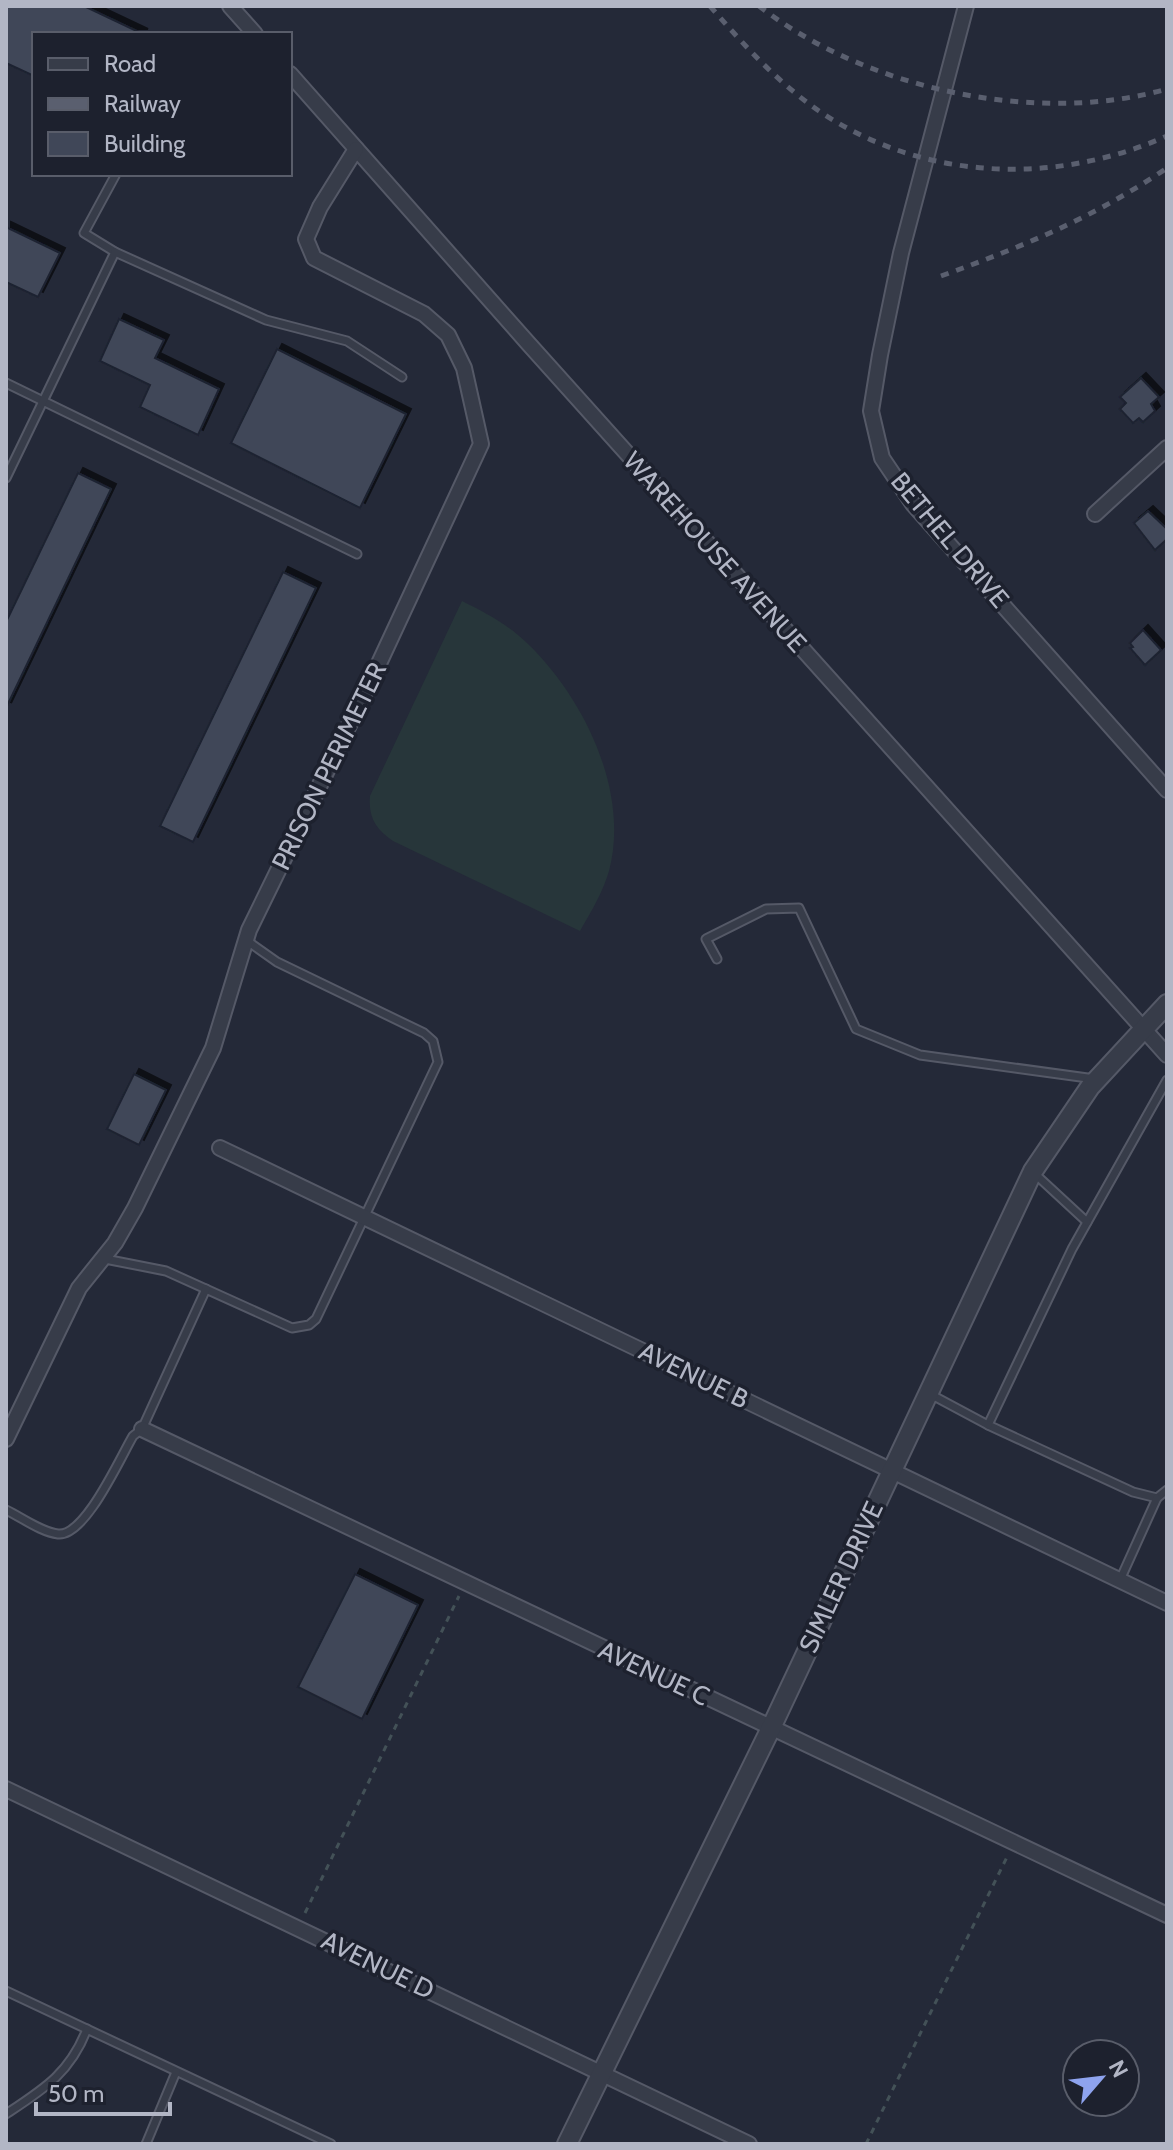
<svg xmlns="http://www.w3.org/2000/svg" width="1173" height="2150" font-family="Cabin,sans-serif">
<defs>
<filter id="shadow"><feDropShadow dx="5" dy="-5" stdDeviation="0" flood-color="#0009"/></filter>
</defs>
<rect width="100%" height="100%" fill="#242938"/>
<path fill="#27363a" d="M462,601C486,613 509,625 528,644C584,698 630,792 609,871C603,892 591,912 580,931L393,841C376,830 368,817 370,796Z"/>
<g fill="#404758" stroke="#1e2330" stroke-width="2" filter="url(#shadow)">
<path d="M6,6H84L143,34H34V76L6,63Z"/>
<path d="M6,227L60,253L38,297L6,282Z"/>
<path d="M119,319L164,340L155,358L219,389L198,435L140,407L150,385L100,361Z"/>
<path d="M277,349L406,414L360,508L231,443Z"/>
<path d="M1141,378L1159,397L1151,404L1155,411L1143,422L1139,418L1133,423L1120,409L1126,403L1120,397Z"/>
<path d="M78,473L111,489L6,708V622Z"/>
<path d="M1148,511L1167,529V539L1155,550L1134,523Z"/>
<path d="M283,572L316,588L193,842L160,826Z"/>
<path d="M1143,630L1161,650L1145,665L1130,648L1133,647L1130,643Z"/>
<path d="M134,1074L166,1090L139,1145L107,1129Z"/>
<path d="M355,1574L418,1605L362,1719L298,1687Z"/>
</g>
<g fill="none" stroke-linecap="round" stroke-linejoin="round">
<defs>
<g id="service">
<path d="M115,252L84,233L116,174"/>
<path d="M6,383L357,554"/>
<path d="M6,478L115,252L266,320L347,341L402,377"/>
<path d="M717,959L706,939L766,909L799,908L856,1029L920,1055L1095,1079"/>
<path d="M1167,1080L1072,1249L988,1425L1133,1492L1157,1498L1167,1490"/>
<path d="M1034,1173L1087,1222"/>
<path d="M105,1259L166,1271L292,1328L309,1325L316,1319L438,1062L433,1041L424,1033L277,962L246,940"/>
<path d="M930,1394L988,1425"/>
<path d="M6,1510C21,1517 41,1532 58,1534C85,1537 120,1458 133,1436L142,1429L206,1289"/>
<path d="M1120,1580L1157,1498"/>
<path d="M6,1991L331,2144"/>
<path d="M6,2114C44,2089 70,2073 87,2029"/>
<path d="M146,2144L176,2072"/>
</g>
<g id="minor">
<path d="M230,6L255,34"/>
<path d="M966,6L901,253L880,355L871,411L882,458L913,504L1167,790"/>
<path d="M290,74L527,342L1167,1055"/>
<path d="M1095,514L1167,448"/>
<path d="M220,1148L1167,1603"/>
<path d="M142,1429L1167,1915"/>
<path d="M6,1439L79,1288L115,1243L135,1208L213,1048L249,930L375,672L481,444L464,368L448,335L424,314L314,258L306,239L320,207L356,149"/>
<path d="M6,1789L749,2144"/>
</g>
<path id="tertiary" d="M567,2144L771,1728L1033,1171L1090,1087L1167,1004"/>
</defs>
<use href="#service" stroke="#555967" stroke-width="11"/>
<use href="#minor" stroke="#555967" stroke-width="18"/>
<use href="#tertiary" stroke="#555967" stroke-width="22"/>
<g stroke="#435157" stroke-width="3" stroke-dasharray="6 6" stroke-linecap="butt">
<path d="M305,1913L459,1596"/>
<path d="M866,2144L1007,1857"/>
</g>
<use href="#service" stroke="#373c49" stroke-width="7"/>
<use href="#minor" stroke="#373c49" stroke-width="14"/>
<use href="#tertiary" stroke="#373c49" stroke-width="18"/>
<g stroke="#5a5f6f" stroke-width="5" stroke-dasharray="8 8" stroke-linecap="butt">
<path d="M710,6C743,44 777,82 819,111C923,181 1054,186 1167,136"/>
<path d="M759,6C866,89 1036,126 1167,89"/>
<path d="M941,276C1024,246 1093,218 1167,168"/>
</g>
</g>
<g text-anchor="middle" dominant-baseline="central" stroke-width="7" stroke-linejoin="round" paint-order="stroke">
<g font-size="26" fill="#b2b6c5" stroke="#1d212e">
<text transform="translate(950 540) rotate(50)">BETHEL DRIVE</text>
<text transform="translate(715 552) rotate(48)">WAREHOUSE AVENUE</text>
<text transform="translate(329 766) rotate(-64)">PRISON PERIMETER</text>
<text transform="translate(694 1375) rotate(26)">AVENUE B</text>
<text transform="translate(841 1577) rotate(-65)">SIMLER DRIVE</text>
<text transform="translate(654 1673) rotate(25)">AVENUE C</text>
<text transform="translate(378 1965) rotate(26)">AVENUE D</text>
</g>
</g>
<rect width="1173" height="2150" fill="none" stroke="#b2b6c5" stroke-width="16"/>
<rect x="32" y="32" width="260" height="144" fill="#1d212e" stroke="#595d6a" stroke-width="2"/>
<rect x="48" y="58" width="40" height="12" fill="#373c49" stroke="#595d6a" stroke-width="2"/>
<text x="104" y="72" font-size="24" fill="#b2b6c5">Road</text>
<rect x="48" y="98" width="40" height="12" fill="#5a5f6f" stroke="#595d6a" stroke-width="2"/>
<text x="104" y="112" font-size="24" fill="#b2b6c5">Railway</text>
<rect x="48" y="132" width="40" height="24" fill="#404758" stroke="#595d6a" stroke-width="2"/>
<text x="104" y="152" font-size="24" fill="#b2b6c5">Building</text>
<g transform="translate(1101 2078) rotate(62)"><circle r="38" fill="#1d212e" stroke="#595d6a" stroke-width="2"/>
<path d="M0-6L14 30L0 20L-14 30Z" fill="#8ea3ee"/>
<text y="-12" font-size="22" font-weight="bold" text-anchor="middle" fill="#b2b6c5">N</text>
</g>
<path d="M36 2102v12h134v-12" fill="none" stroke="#b2b6c5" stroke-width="4"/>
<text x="48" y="2102" font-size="24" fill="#b2b6c5" stroke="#1d212e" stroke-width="6" paint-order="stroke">50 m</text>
</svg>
